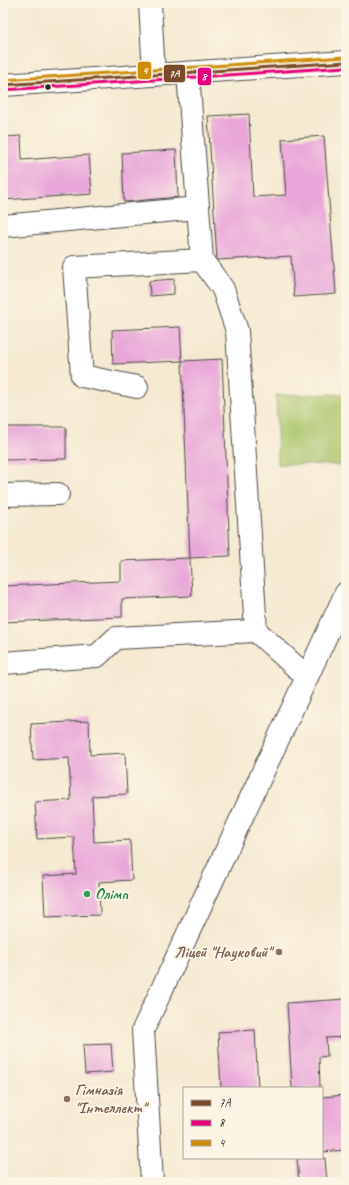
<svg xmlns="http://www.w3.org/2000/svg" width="349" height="1185" font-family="Caveat,sans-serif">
<rect width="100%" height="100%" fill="#fcf5e5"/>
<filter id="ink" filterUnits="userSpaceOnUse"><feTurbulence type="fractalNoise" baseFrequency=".025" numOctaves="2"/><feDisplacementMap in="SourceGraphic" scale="8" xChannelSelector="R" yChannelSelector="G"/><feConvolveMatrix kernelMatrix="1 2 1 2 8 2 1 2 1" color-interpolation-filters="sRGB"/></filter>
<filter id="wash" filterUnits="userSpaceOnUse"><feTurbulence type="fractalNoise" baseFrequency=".012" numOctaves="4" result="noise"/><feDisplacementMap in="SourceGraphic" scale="16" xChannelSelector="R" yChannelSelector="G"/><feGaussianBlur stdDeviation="0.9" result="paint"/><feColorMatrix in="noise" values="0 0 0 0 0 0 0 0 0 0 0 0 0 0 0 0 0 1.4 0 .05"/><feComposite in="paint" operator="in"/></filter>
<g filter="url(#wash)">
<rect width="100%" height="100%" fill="#f5e9d1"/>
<path fill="#a9c46a" stroke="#6a784a" d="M346,394V465L278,464L276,395Z"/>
<g id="blocks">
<g fill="#e9a7d9">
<path d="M249,114L253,197L286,195L282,139L324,136L336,294L294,297L291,256L217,260L208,116Z"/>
<path d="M21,136L22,160L89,155L92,194L3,200V137Z"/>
<path d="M176,150L178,197L124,202L122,153Z"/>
<path d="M174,279V294L150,296L149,281Z"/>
<path d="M180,327L182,361L113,364L112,330Z"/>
<path d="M222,359L230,556L190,558L182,361Z"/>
<path d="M3,427H66V459L3,460Z"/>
<path d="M190,558L192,596L122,599V617L3,622V586L121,581V561Z"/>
<path d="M89,721L90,755L125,753L127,794L92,796L94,842L130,840L132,880L99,882L100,915L45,917L43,876L76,874L74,837L37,839L35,802L71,800L69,758L33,760L31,724Z"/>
<path d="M346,999V1037L326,1038L327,1056L319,1057L320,1088H292L287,1003Z"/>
<path d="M255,1030L258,1088H221L218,1032Z"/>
<path d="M111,1044L113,1072L85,1074L83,1045Z"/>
<path d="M346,1095V1150L322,1152V1097Z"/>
<path d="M297,1158H325L327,1182H299Z"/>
</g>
</g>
</g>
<g filter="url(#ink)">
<use href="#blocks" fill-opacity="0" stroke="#494844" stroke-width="1"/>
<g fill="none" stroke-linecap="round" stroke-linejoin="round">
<defs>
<g id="minor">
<path d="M150,3L154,75"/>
<path d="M188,73L202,260L223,289L237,331L256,631"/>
<path d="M3,226L198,208"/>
<path d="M137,387L82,376L74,267L202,260"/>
<path d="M3,495L58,494"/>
<path d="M3,663L97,656L116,638L256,631L307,677"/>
<path d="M152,1182L143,1030L346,593"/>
</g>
<path id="major" d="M3,85L346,62"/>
</defs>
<use href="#minor" stroke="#494844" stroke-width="24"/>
<use href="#major" stroke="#494844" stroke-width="24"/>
<use href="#minor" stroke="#fff" stroke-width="22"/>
<use href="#major" stroke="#fff" stroke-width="22"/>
<defs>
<path id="bus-1" d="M3,85L346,62"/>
<path id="bus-2" d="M3,90L346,67"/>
<path id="bus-3" d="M3,80L346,57"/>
</defs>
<use href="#bus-1" stroke="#fcf5e5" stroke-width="6"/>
<use href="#bus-2" stroke="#fcf5e5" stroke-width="6"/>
<use href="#bus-3" stroke="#fcf5e5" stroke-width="6"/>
<use href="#bus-1" stroke="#7a4b2a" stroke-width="3"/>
<use href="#bus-2" stroke="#e5007d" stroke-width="3"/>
<use href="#bus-3" stroke="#ce8d09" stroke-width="3"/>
</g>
</g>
<circle fill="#2b2b2b" stroke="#fcf5e5" stroke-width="1.5" cx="48" cy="87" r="3.5"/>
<circle fill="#2e9e5b" stroke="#fcf5e5" stroke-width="1.5" cx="87" cy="894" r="4"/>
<g fill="#8d6e63" stroke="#fcf5e5" stroke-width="1.5">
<circle cx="279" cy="952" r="4"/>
<circle cx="67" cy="1099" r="4"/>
</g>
<g text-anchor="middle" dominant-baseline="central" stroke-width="4" stroke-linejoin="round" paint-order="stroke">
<g font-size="16" font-weight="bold" fill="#27864d" stroke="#fcf5e5" text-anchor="start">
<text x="95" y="894">Олімп</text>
</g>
<g font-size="16" font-weight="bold" fill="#785e54" stroke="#fcf5e5" text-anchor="end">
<text x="271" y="952">Ліцей "Науковий"</text>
<text x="75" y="1090" text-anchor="start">Гімназія<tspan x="75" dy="18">"Інтеллект"</tspan></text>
</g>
</g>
<g stroke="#fcf5e5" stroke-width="1.5">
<rect x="137" y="61" width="15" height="19" rx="4" fill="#ce8d09"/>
<rect x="163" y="64" width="23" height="19" rx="4" fill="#7a4b2a"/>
<rect x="197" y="67" width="15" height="19" rx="4" fill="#e5007d"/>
</g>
<g font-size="11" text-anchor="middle" font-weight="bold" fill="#fff">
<text x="145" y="74">4</text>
<text x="174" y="77">7А</text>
<text x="204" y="80">8</text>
</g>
<rect width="349" height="1185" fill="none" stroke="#fcf5e5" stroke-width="16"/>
<rect x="183" y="1087" width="140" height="72" fill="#fcf5e5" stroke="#a8a49b"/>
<rect x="191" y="1100" width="20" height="6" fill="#7a4b2a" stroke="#a8a49b"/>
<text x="219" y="1107" font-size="12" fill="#2b2b2b">7А</text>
<rect x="191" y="1120" width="20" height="6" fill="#e5007d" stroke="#a8a49b"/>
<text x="219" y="1127" font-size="12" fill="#2b2b2b">8</text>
<rect x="191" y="1140" width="20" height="6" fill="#ce8d09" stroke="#a8a49b"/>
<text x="219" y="1147" font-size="12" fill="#2b2b2b">4</text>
</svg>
